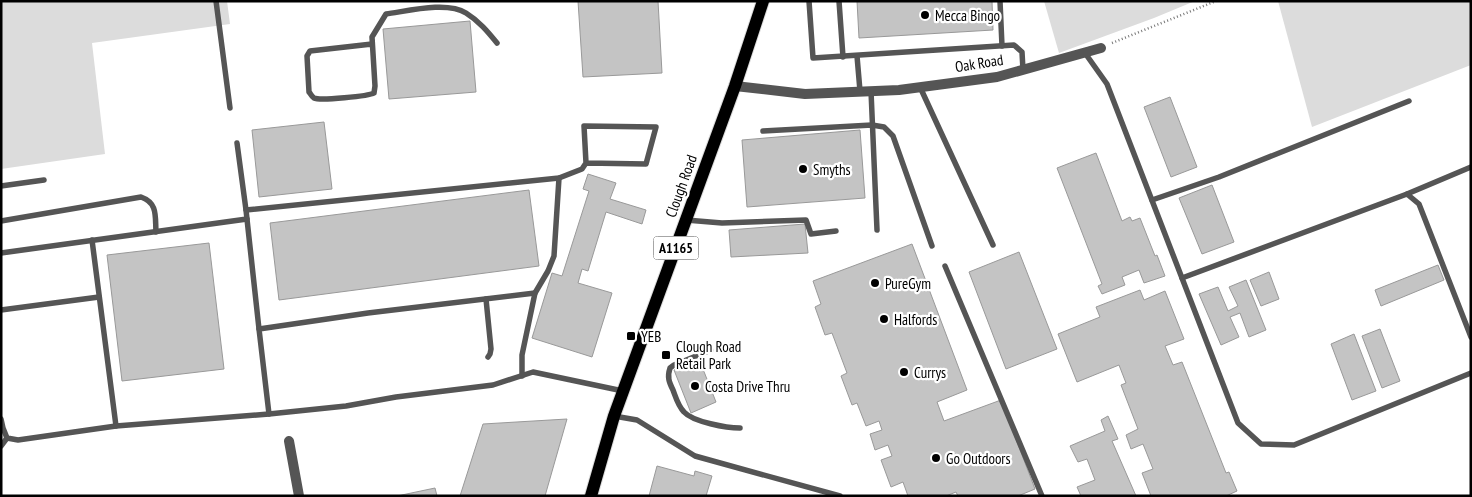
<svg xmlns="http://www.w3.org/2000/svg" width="1472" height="497" font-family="'PT Sans Narrow',sans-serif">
<rect width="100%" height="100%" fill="#fff"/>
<g fill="#dcdcdc">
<path d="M1,1H227L230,24L92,43L105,154L1,169Z"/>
<path d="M1044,1H1195L1154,18L1059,53Z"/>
<path d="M1278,1H1471V65L1312,127Z"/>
</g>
<g fill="#c4c4c4" stroke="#999">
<path d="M578,1H658L662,73L583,77Z"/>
<path d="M857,1H992L993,30L859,38Z"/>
<path d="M470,21L476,92L389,99L383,29Z"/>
<path d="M1170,97L1197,167L1171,177L1144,107Z"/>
<path d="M324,122L332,189L259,197L252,130Z"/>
<path d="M860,130L865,198L747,207L742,140Z"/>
<path d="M1096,153L1122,221L1130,217L1132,221L1140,218L1155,256L1157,255L1165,276L1144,283L1139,270L1122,277L1125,285L1102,294L1098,286L1102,284L1057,168Z"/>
<path d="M588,174L616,183L610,199L646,210L642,224L606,212L588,271L582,269L578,283L612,293L592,357L532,338L552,273L562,276L589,191L583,189Z"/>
<path d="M1212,185L1234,242L1202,254L1179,198Z"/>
<path d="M529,190L539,266L279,300L270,223Z"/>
<path d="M805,224L808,253L731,257L729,230Z"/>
<path d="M209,243L224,369L122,381L107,255Z"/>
<path d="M912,244L967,390L937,402L944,421L1001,400L1035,489L1018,496H958L956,492L946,496H908L903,482L891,487L881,460L892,456L888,445L875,450L870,434L882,430L879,421L866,426L857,403L852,405L841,376L847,373L832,333L825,335L815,307L821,304L813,281Z"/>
<path d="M1019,252L1057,349L1006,369L969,272Z"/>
<path d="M1438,265L1444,280L1381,306L1375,290Z"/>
<path d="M1269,272L1279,299L1261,306L1250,280Z"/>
<path d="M1246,280L1266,330L1249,337L1240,313L1230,317L1239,337L1221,345L1199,294L1218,287L1228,311L1238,306L1229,287Z"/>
<path d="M1140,290L1144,300L1165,291L1184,339L1165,346L1173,365L1182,362L1226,473L1229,472L1237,491L1226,496H1151L1142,473L1153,469L1143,444L1131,449L1126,435L1138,429L1121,385L1126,383L1119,365L1077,382L1058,334L1100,317L1096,307Z"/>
<path d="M1380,329L1400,381L1382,388L1362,336Z"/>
<path d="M1354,334L1376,391L1352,400L1331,344Z"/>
<path d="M699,359L716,402L691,413L674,370Z"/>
<path d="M1108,416L1118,439L1112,441L1136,496H1081L1077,487L1095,480L1087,459L1078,462L1070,446L1105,431L1101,420Z"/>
<path d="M567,419L545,496H460L483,424Z"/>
<path d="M657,466L694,476L695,471L712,476L706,496H649Z"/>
<path d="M435,488L437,496H397Z"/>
</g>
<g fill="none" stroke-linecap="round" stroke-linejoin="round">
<defs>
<path id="primary" d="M591,496L614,416L735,86L763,1"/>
</defs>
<use href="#primary" stroke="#dbdbdb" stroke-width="14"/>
<path stroke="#777" stroke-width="2.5" stroke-dasharray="1 2.5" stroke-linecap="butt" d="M1112,43L1216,1"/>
<g stroke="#555" stroke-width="5.5">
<path d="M216,1L230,108"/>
<path d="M809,1L813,58L1014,45L1022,52L1023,70"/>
<path d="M839,1L843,57"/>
<path d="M1000,1L1002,46"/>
<path d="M372,44L310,51L307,56L309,92C311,94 311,96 314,98C320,101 369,96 374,93L375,86L372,37L386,14C408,11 447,1 466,13C479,21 488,32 497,43"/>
<path d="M1085,53L1107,84L1238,423L1261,444L1294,445L1471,373"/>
<path d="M857,56L860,91"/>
<path d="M920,87L993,245"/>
<path d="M871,91L877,230"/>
<path d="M763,131L872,125L884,127L893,136L932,246"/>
<path d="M237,143L246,210"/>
<path d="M1,186L44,180"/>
<path d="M1407,194L1471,167"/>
<path d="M1152,200L1219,177L1409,101"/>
<path d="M686,220L722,223L806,220L811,234L836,231"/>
<path d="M1,221L141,197C158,203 155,216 156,232"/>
<path d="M92,240L116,426"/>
<path d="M1,253L247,219"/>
<path d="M945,266L1042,496"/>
<path d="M1182,278L1407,194L1419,204L1471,337"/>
<path d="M535,293L368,313L259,329L269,414L346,406L396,397L493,385L533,372L623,391"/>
<path d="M486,299L491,349L490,354L488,357"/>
<path d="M1,310L99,297"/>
<path d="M259,329L246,210L559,178L582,169L586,163L584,126L656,127L646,164L586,163"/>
<path d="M711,350L674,365L670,368C667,377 669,382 673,390C676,398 678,406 684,412C693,422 727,428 740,428"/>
<path d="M522,376V355L535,293L548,271L554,256L559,178"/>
<path d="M614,416L637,420L695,456L840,496"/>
<path d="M1,419L3,428L7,438L18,440L116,426L269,414"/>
<path d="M1,446L7,438"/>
</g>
<g stroke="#555" stroke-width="10">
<path d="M735,86L805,94L899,90L997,77L1101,48"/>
<path d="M289,441L299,496"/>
</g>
<use href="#primary" stroke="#000" stroke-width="12"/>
</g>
<g fill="#000" stroke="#fff" stroke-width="2">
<circle cx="925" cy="15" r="5"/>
<circle cx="803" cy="169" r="5"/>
<circle cx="875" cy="283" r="5"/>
<circle cx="884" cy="319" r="5"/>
<rect x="626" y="331" width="10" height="10" rx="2.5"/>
<rect x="661" y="350" width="10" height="10" rx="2.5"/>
<circle cx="904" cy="372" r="5"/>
<circle cx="695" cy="386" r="5"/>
<circle cx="936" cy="458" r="5"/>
</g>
<g text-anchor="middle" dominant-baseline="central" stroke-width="4.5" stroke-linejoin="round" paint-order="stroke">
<rect fill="#fff" stroke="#4c4c4c" stroke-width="1" x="653.5" y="236.5" width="45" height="23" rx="4"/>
<g font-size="14" font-weight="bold" fill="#000">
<text x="676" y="248">A1165</text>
</g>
<g font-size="15" fill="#000" stroke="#fff" text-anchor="start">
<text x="935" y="15">Mecca Bingo</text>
<text x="813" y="169">Smyths</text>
<text x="885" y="283">PureGym</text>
<text x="894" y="319">Halfords</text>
<text x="641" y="336">YEB</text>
<text x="676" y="346">Clough Road<tspan x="676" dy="17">Retail Park</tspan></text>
<text x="914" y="372">Currys</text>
<text x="705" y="386">Costa Drive Thru</text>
<text x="946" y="458">Go Outdoors</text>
</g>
<g font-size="15" fill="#000" stroke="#fff">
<text transform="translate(979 63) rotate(-9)">Oak Road</text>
<text transform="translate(681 186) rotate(-70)">Clough Road</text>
</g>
</g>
<rect width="1472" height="497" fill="none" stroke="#000000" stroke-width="5"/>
</svg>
